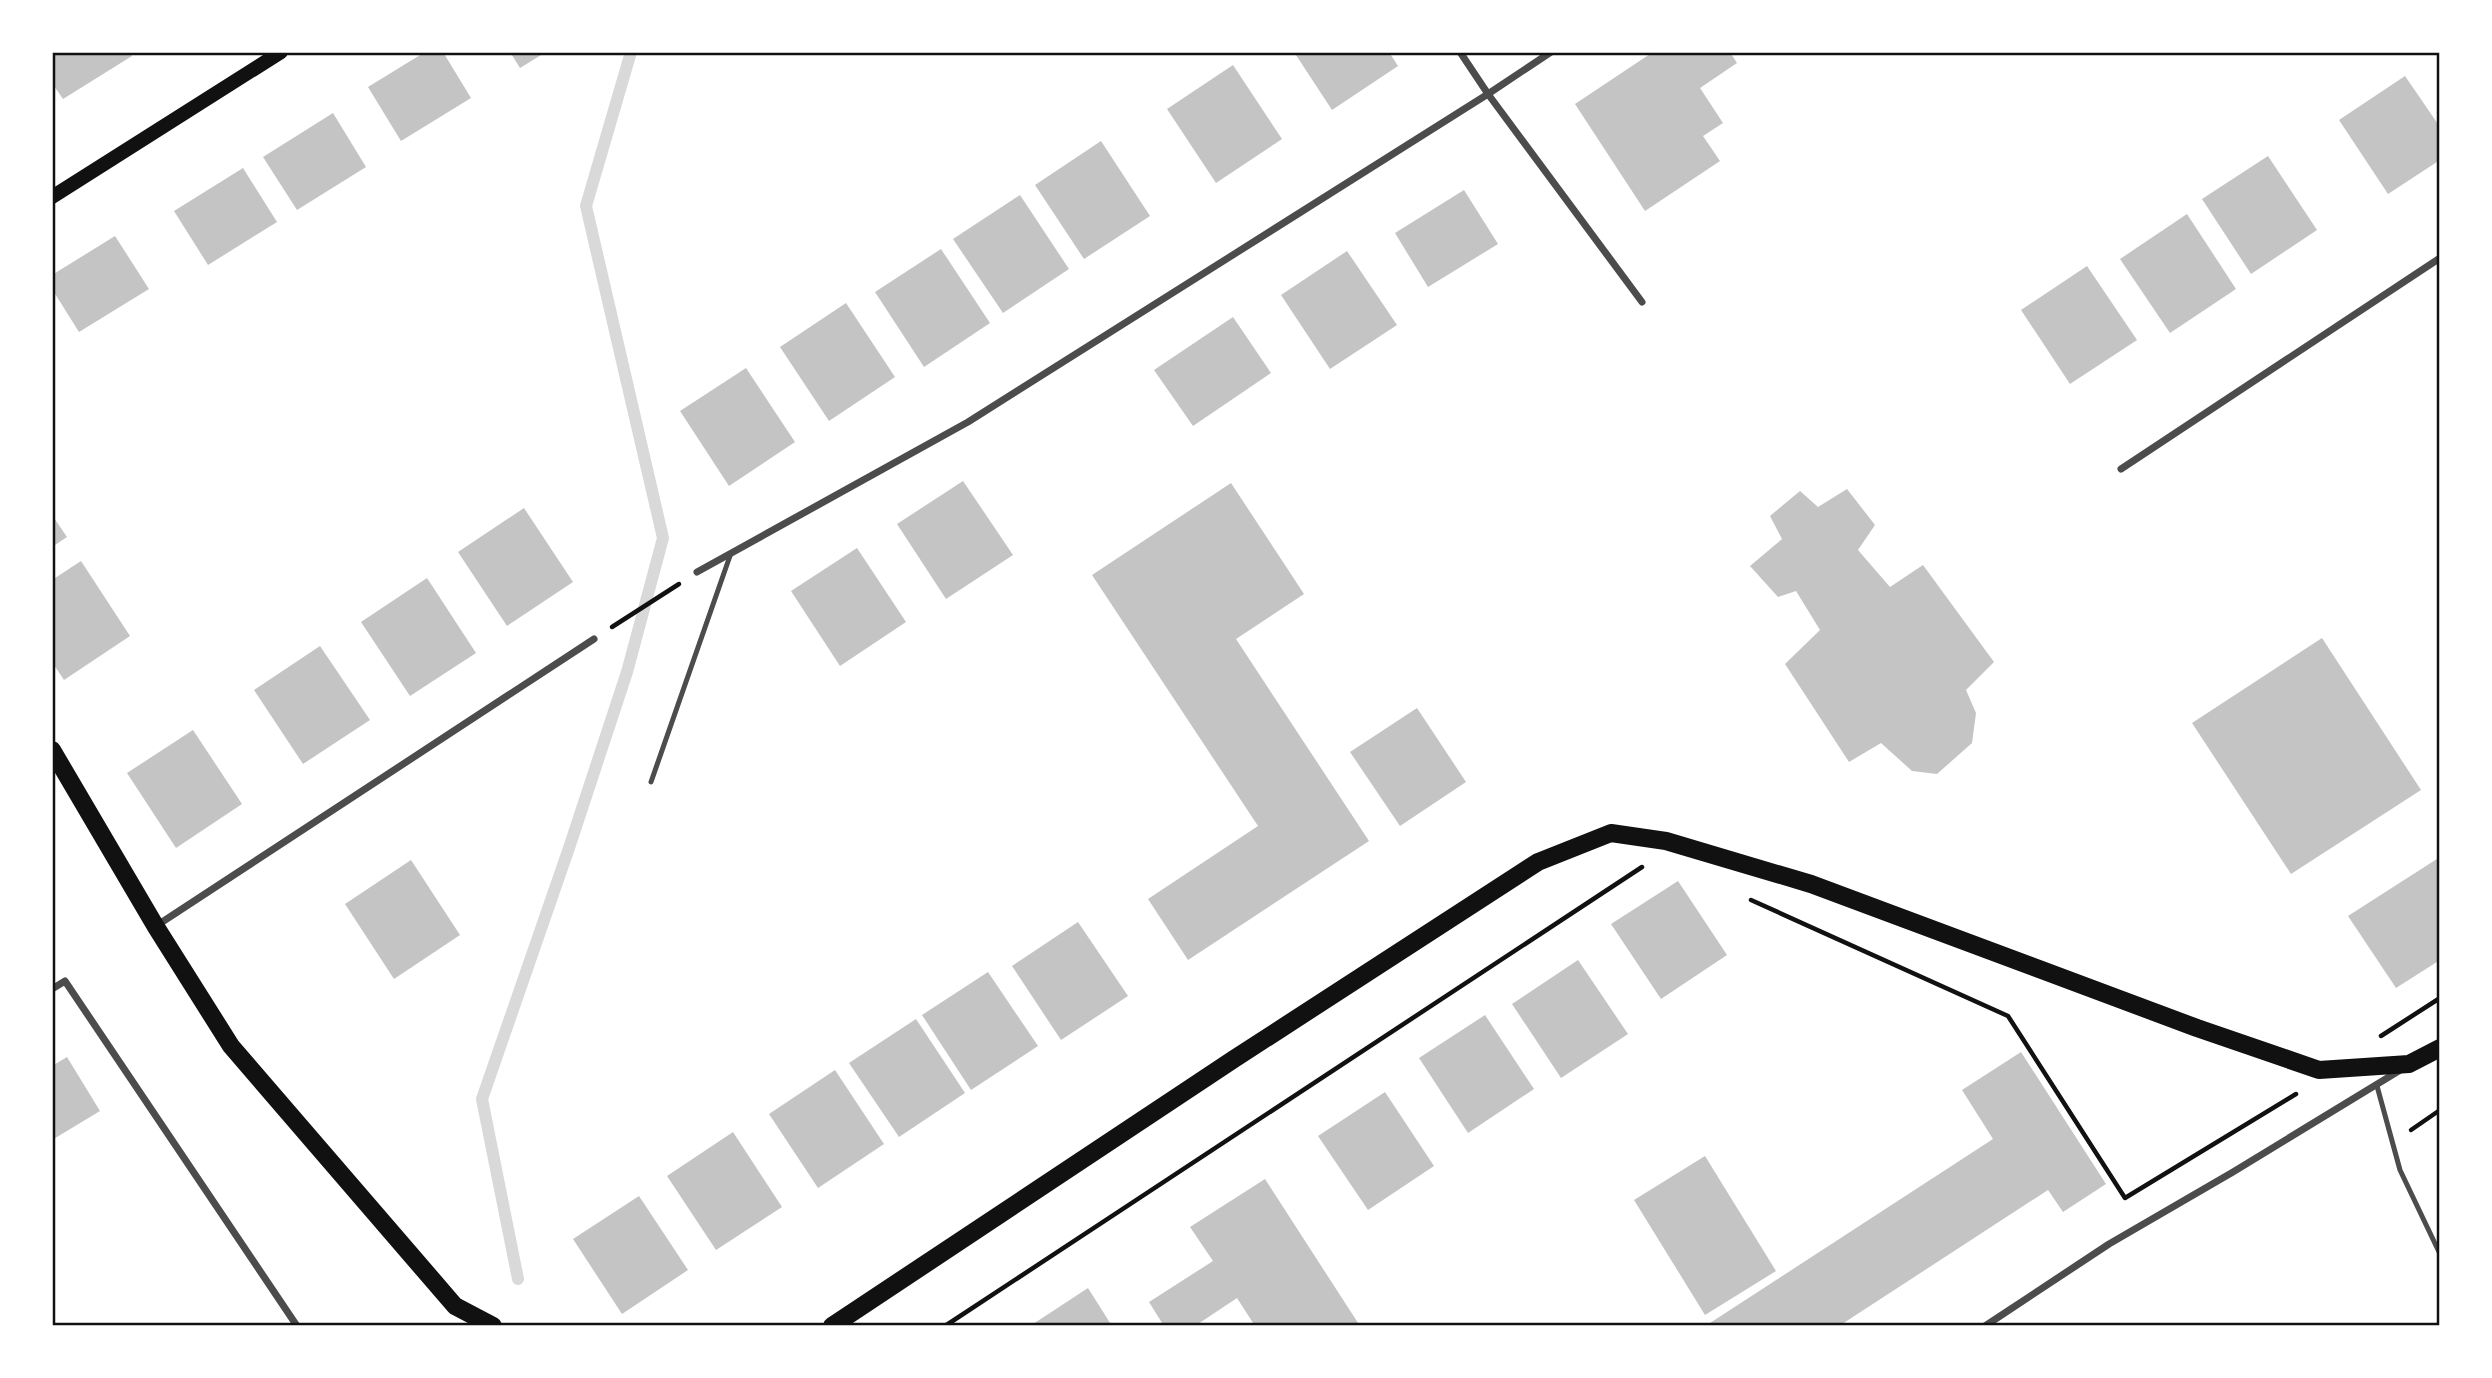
<svg xmlns="http://www.w3.org/2000/svg" width="2492" height="1378" font-family="Lato,sans-serif">
<rect width="100%" height="100%" fill="#fff"/>
<g fill="none" stroke-linecap="round" stroke-linejoin="round">
<path stroke="#d9d9d9" stroke-width="12" d="M518,1279L482,1099L569,848L627,672L663,538L586,206L631,52"/>
</g>
<g fill="#c4c4c4">
<path d="M52,52H129L132,56L63,99L52,83Z"/>
<path d="M425,52H443L471,98L401,141L368,87Z"/>
<path d="M510,52H546L520,68Z"/>
<path d="M1294,52H1389L1398,66L1332,110Z"/>
<path d="M1653,52H1730L1737,63L1700,88L1723,123L1703,136L1720,161L1645,211L1575,104Z"/>
<path d="M1233,65L1282,139L1216,183L1167,109Z"/>
<path d="M2405,76L2440,127V160L2388,194L2339,120Z"/>
<path d="M333,113L366,167L297,210L263,157Z"/>
<path d="M1101,141L1150,216L1084,259L1035,185Z"/>
<path d="M2268,156L2317,230L2251,274L2202,199Z"/>
<path d="M243,168L277,222L208,265L174,211Z"/>
<path d="M1464,190L1498,244L1428,287L1395,233Z"/>
<path d="M1020,195L1069,269L1003,313L953,239Z"/>
<path d="M2187,214L2236,289L2170,333L2120,259Z"/>
<path d="M115,236L149,289L79,332L52,289V275Z"/>
<path d="M941,249L990,323L924,367L875,292Z"/>
<path d="M1347,251L1397,325L1330,369L1281,295Z"/>
<path d="M2087,266L2137,340L2070,384L2021,310Z"/>
<path d="M846,303L895,377L829,421L780,347Z"/>
<path d="M1233,317L1271,373L1193,426L1154,370Z"/>
<path d="M746,368L795,442L729,486L680,411Z"/>
<path d="M963,481L1013,555L946,599L897,524Z"/>
<path d="M1231,483L1304,594L1236,639L1369,841L1188,960L1148,899L1258,826L1092,575Z"/>
<path d="M1847,489L1875,525L1858,550L1890,587L1923,565L1994,662L1966,690L1976,713L1972,743L1937,774L1912,771L1881,743L1849,762L1785,664L1820,630L1796,591L1778,597L1750,566L1782,539L1770,516L1800,491L1818,507Z"/>
<path d="M524,508L573,582L507,626L458,552Z"/>
<path d="M52,515L67,537L52,547Z"/>
<path d="M857,548L906,622L840,666L791,591Z"/>
<path d="M81,561L130,636L64,680L52,662V580Z"/>
<path d="M427,578L476,653L410,696L361,622Z"/>
<path d="M2322,638L2421,790L2291,874L2192,723Z"/>
<path d="M320,646L370,720L303,764L254,690Z"/>
<path d="M1417,708L1466,782L1400,826L1350,752Z"/>
<path d="M193,730L242,804L176,848L127,773Z"/>
<path d="M2440,857V960L2396,988L2348,916Z"/>
<path d="M411,860L460,935L394,979L345,904Z"/>
<path d="M1678,881L1727,955L1661,999L1611,924Z"/>
<path d="M1078,922L1128,996L1061,1040L1012,966Z"/>
<path d="M1578,960L1628,1034L1561,1078L1512,1004Z"/>
<path d="M988,972L1038,1046L971,1090L922,1015Z"/>
<path d="M1485,1015L1534,1089L1468,1133L1419,1058Z"/>
<path d="M916,1019L965,1093L899,1137L849,1063Z"/>
<path d="M2021,1052L2106,1184L2063,1212L2048,1190L1839,1326H1711L1710,1323L1993,1139L1962,1090Z"/>
<path d="M67,1057L100,1111L52,1140V1066Z"/>
<path d="M835,1070L884,1144L818,1188L769,1114Z"/>
<path d="M1385,1092L1434,1166L1368,1210L1318,1136Z"/>
<path d="M733,1132L782,1207L716,1250L667,1176Z"/>
<path d="M1705,1156L1776,1271L1705,1315L1634,1200Z"/>
<path d="M1265,1179L1360,1326H1255L1237,1298L1195,1326H1164L1149,1302L1213,1261L1190,1227Z"/>
<path d="M639,1196L688,1270L622,1314L573,1239Z"/>
<path d="M1088,1288L1112,1326H1030Z"/>
</g>
<g fill="none" stroke-linecap="round" stroke-linejoin="round">
<g stroke="#111" stroke-width="4.5">
<path d="M612,627L679,584"/>
<path d="M1751,900L2008,1016L2125,1198L2296,1094"/>
<path d="M2381,1036L2440,998"/>
<path d="M2411,1130L2440,1110"/>
<path d="M945,1326L1642,867"/>
</g>
<g stroke="#4c4c4c" stroke-width="5">
<path d="M651,782L731,553"/>
<path d="M2377,1086L2400,1170L2440,1254"/>
</g>
<g stroke="#4c4c4c" stroke-width="7">
<path d="M1460,52L1488,94L1642,302"/>
<path d="M2121,469L2440,258"/>
<path d="M697,572L968,422L1488,94L1551,52"/>
<path d="M156,926L594,639"/>
<path d="M52,989L65,981L297,1326"/>
<path d="M1985,1326L2109,1244L2233,1172L2402,1069"/>
</g>
<path stroke="#111" stroke-width="14" d="M52,197L281,52"/>
<g stroke="#111" stroke-width="18">
<path d="M52,750L156,927L231,1046L455,1306L493,1326"/>
<path d="M832,1326L1234,1059L1538,862L1611,833L1666,841L1811,884L2197,1028L2319,1070L2409,1064L2440,1048"/>
</g>
</g>
<rect width="2492" height="1378" fill="none" stroke="#ffffff" stroke-width="108"/>
<rect x="54" y="54" width="2384" height="1270" fill="none" stroke="#111" stroke-width="2.5"/>
</svg>
